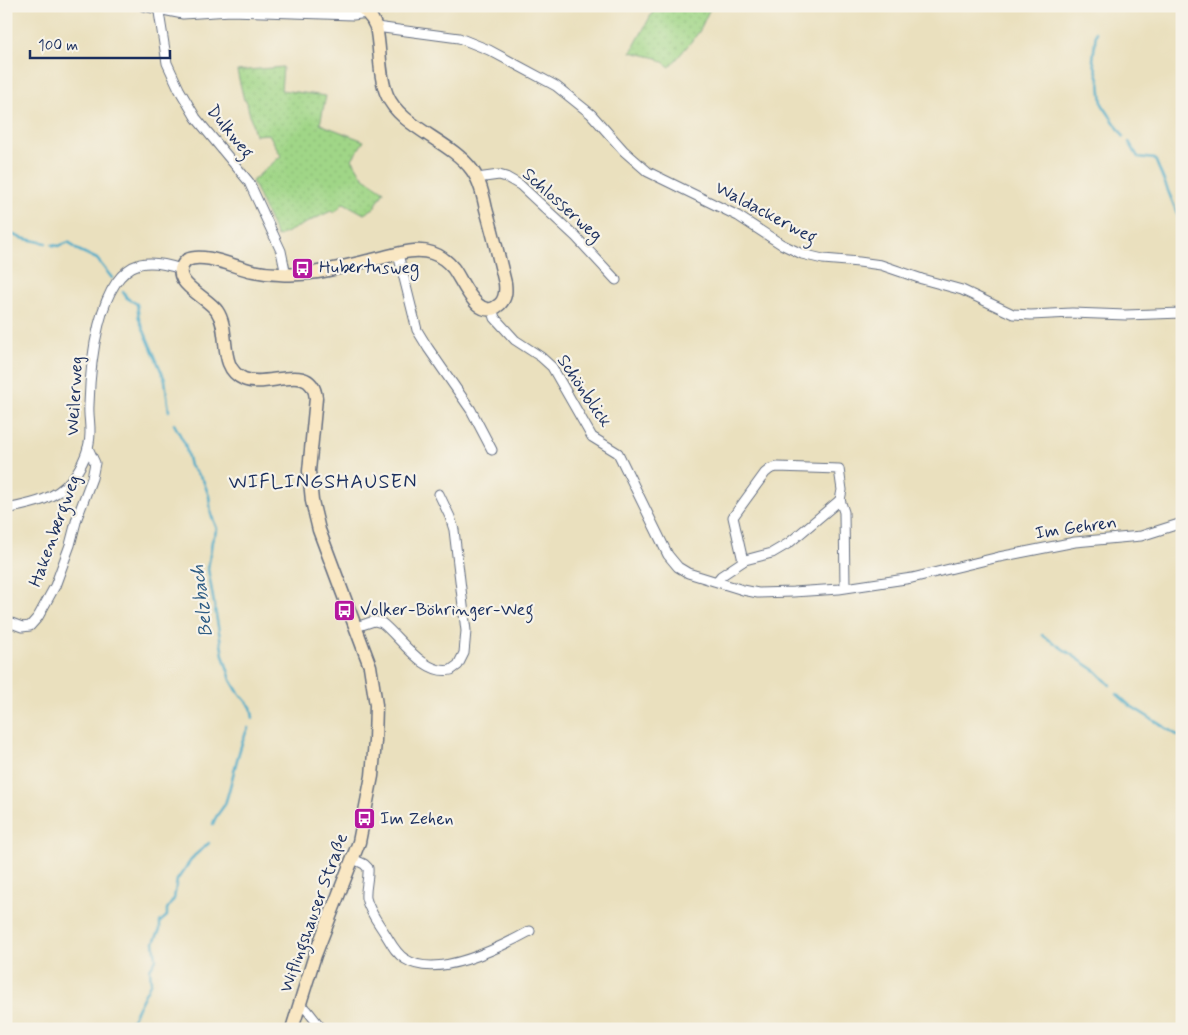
<svg xmlns="http://www.w3.org/2000/svg" width="1188" height="1035" font-family="Mynerve,sans-serif">
<defs>
<pattern id="grass-dots" width="8" height="8" patternUnits="userSpaceOnUse" patternTransform="scale(1.25)"><rect width="8" height="8" fill="#a0d687"/><path d="M2 2h.1M6 6h.1" fill="none" stroke="#89b877" stroke-width="1.8" stroke-linecap="round"/></pattern>
</defs>
<rect width="100%" height="100%" fill="#f7f3e8"/>
<filter id="ink" filterUnits="userSpaceOnUse"><feTurbulence type="fractalNoise" baseFrequency=".02" numOctaves="2"/><feDisplacementMap in="SourceGraphic" scale="10" xChannelSelector="R" yChannelSelector="G"/><feConvolveMatrix kernelMatrix="1 2 1 2 8 2 1 2 1" color-interpolation-filters="sRGB"/></filter>
<filter id="wash" filterUnits="userSpaceOnUse"><feTurbulence type="fractalNoise" baseFrequency=".0096" numOctaves="4" result="noise"/><feDisplacementMap in="SourceGraphic" scale="20" xChannelSelector="R" yChannelSelector="G"/><feGaussianBlur stdDeviation="1.12" result="paint"/><feColorMatrix in="noise" values="0 0 0 0 0 0 0 0 0 0 0 0 0 0 0 0 0 1.4 0 .05"/><feComposite in="paint" operator="in"/></filter>
<g filter="url(#wash)">
<rect width="100%" height="100%" fill="#eae0be"/>
<g fill="url(#grass-dots)" stroke="#5e8272">
<path d="M656,6H711L699,32L670,67L657,58L631,52Z"/>
<path d="M283,67L281,90L326,96L320,124L364,141L352,159L363,177L384,191L374,208L364,214L344,203L334,213L331,211L277,237L252,181L281,156L269,134L255,135L246,100H244L237,71Z"/>
</g>
<g fill="none" stroke-linecap="round" stroke-linejoin="round">
<g stroke="#49aac8" stroke-width="2.5">
<path d="M1096,32L1093,60L1100,82L1102,104L1124,137"/>
<path d="M1129,142L1138,157L1155,159L1182,225"/>
<path d="M6,232L21,238L46,243"/>
<path d="M52,245L59,246L69,242L76,249L97,259L112,278"/>
<path d="M123,292L127,298L137,304L139,319L165,380L169,411"/>
<path d="M174,424L185,444L190,466L203,480L209,496L211,514L217,529L212,541L208,569L223,655L231,680L238,692L251,707L253,718"/>
<path d="M1042,635L1096,671L1110,685"/>
<path d="M1117,694L1129,705L1182,738"/>
<path d="M213,824C216,813 224,809 226,801C234,776 237,751 248,728"/>
<path d="M127,1029L151,982L150,969L156,959L154,942L160,930V922L167,916V909L174,899L177,880L194,856L209,843"/>
</g>
</g>
</g>
<g filter="url(#ink)">
<g fill="none" stroke-linecap="round" stroke-linejoin="round">
<defs>
<g id="street">
<path d="M143,6L183,14L231,11L353,15L367,13"/>
<path d="M158,6L167,63L179,89L196,118L249,182L281,251L286,275"/>
<path d="M376,27L459,38L489,50L556,86L591,114L624,151L648,172L738,216L781,244L802,254L823,259L859,262L881,265L922,279L962,290L1013,314L1031,315L1072,313L1126,315L1182,313"/>
<path d="M477,178L499,175L506,177L520,185L576,237L616,280"/>
<path d="M398,254L417,330L428,348L471,410L492,450"/>
<path d="M492,308L495,318L515,340L541,357L552,367L592,437L618,453L668,555L678,567L688,573L743,590L758,593L793,592L839,589L912,578L999,557L1075,542L1141,536L1182,523"/>
<path d="M6,509C30,504 55,500 71,480C79,471 87,455 89,443C92,428 88,418 89,405C90,368 97,276 140,264C153,261 169,265 181,269"/>
<path d="M743,561L733,517L765,473L770,469L777,467L839,469L842,490L840,500L844,512L845,587"/>
<path d="M717,581L721,576L745,560L772,553L789,543L840,500"/>
<path d="M6,621L22,627L30,626L38,617L55,586L70,545L77,518L92,478L95,463L88,448"/>
<path d="M356,627L374,621L382,623C400,637 424,676 451,670L458,665L464,653L466,631L454,530L450,517L439,494"/>
<path d="M353,859L364,864L368,868C369,878 365,888 366,898C369,911 377,921 384,932C390,941 395,953 405,959C437,980 501,947 530,931"/>
<path d="M299,1006L307,1010L322,1029"/>
</g>
<path id="secondary" d="M292,1029L315,955L359,842L372,776L375,741L376,705L370,666L319,530L312,501L309,471L316,398C312,360 267,389 244,379C217,368 231,331 217,311C207,296 165,281 187,260C204,252 234,267 253,271C262,273 270,274 279,274C312,277 344,266 376,259C394,255 414,247 432,253C441,256 448,262 453,268C463,281 478,324 500,304C506,298 506,291 505,283C499,258 493,233 486,209C483,195 480,181 472,170C451,141 400,127 387,95C378,74 381,49 376,27L372,19L361,6"/>
</defs>
<use href="#street" stroke="#636d80" stroke-width="11"/>
<use href="#secondary" stroke="#636d80" stroke-width="15"/>
<use href="#street" stroke="#fff" stroke-width="9"/>
<use href="#secondary" stroke="#f9e7c3" stroke-width="12"/>
</g>
</g>
<defs>
<symbol id="bus-square" viewBox="-11 -11 22 22"><rect x="-9" y="-9" width="18" height="18" rx="4" fill="#b5179e" stroke="#f7f3e8"/><path d="M-5-6H5V4H4V6H2V4H-2V6H-4V4H-5ZM-3.5-4V0h7V-4ZM-3.5 1.2v1.5H-2V1.2ZM2 1.2v1.5H3.5V1.2Z" fill="#fff"/></symbol>
</defs>
<g fill-rule="evenodd">
<use href="#bus-square" x="290" y="256" width="25" height="25"/>
<use href="#bus-square" x="332" y="598" width="25" height="25"/>
<use href="#bus-square" x="352" y="806" width="25" height="25"/>
</g>
<g text-anchor="middle" dominant-baseline="central" stroke-width="4.5" stroke-linejoin="round" paint-order="stroke">
<g font-size="18" fill="#1b2f5e" stroke="#f7f3e8">
<text transform="translate(230 132) rotate(51)">Dulkweg</text>
<text transform="translate(562 205) rotate(42)">Schlosserweg</text>
<text transform="translate(766 213) rotate(28)">Waldackerweg</text>
<text transform="translate(584 391) rotate(56)">Schönblick</text>
<text transform="translate(75 396) rotate(-87)">Weilerweg</text>
<text transform="translate(1076 528) rotate(-8)">Im Gehren</text>
<text transform="translate(55 531) rotate(-70)">Hakenbergweg</text>
<text transform="translate(314 913) rotate(-70)">Wiflingshauser Straße</text>
</g>
<g font-size="18" fill="#1b2f5e" stroke="#f7f3e8" text-anchor="start">
<text x="319" y="268">Hubertusweg</text>
<text x="360" y="610">Volker-Böhringer-Weg</text>
<text x="380" y="819">Im Zehen</text>
</g>
<g font-size="19" font-style="italic" fill="#2b5a83" stroke="#f7f3e8">
<text transform="translate(202 601) rotate(-97)">Belzbach</text>
</g>
<g font-size="20" letter-spacing="1" fill="#1b2f5e" stroke="#f7f3e8">
<text x="323" y="482">WIFLINGSHAUSEN</text>
</g>
</g>
<rect width="1188" height="1035" fill="none" stroke="#f7f3e8" stroke-width="25"/>
<path d="M30 50v8h140v-8" fill="none" stroke="#1b2f5e" stroke-width="2.5"/>
<text x="38" y="50" font-size="15" fill="#1b2f5e" stroke="#f7f3e8" stroke-width="4" paint-order="stroke">100 m</text>
</svg>
